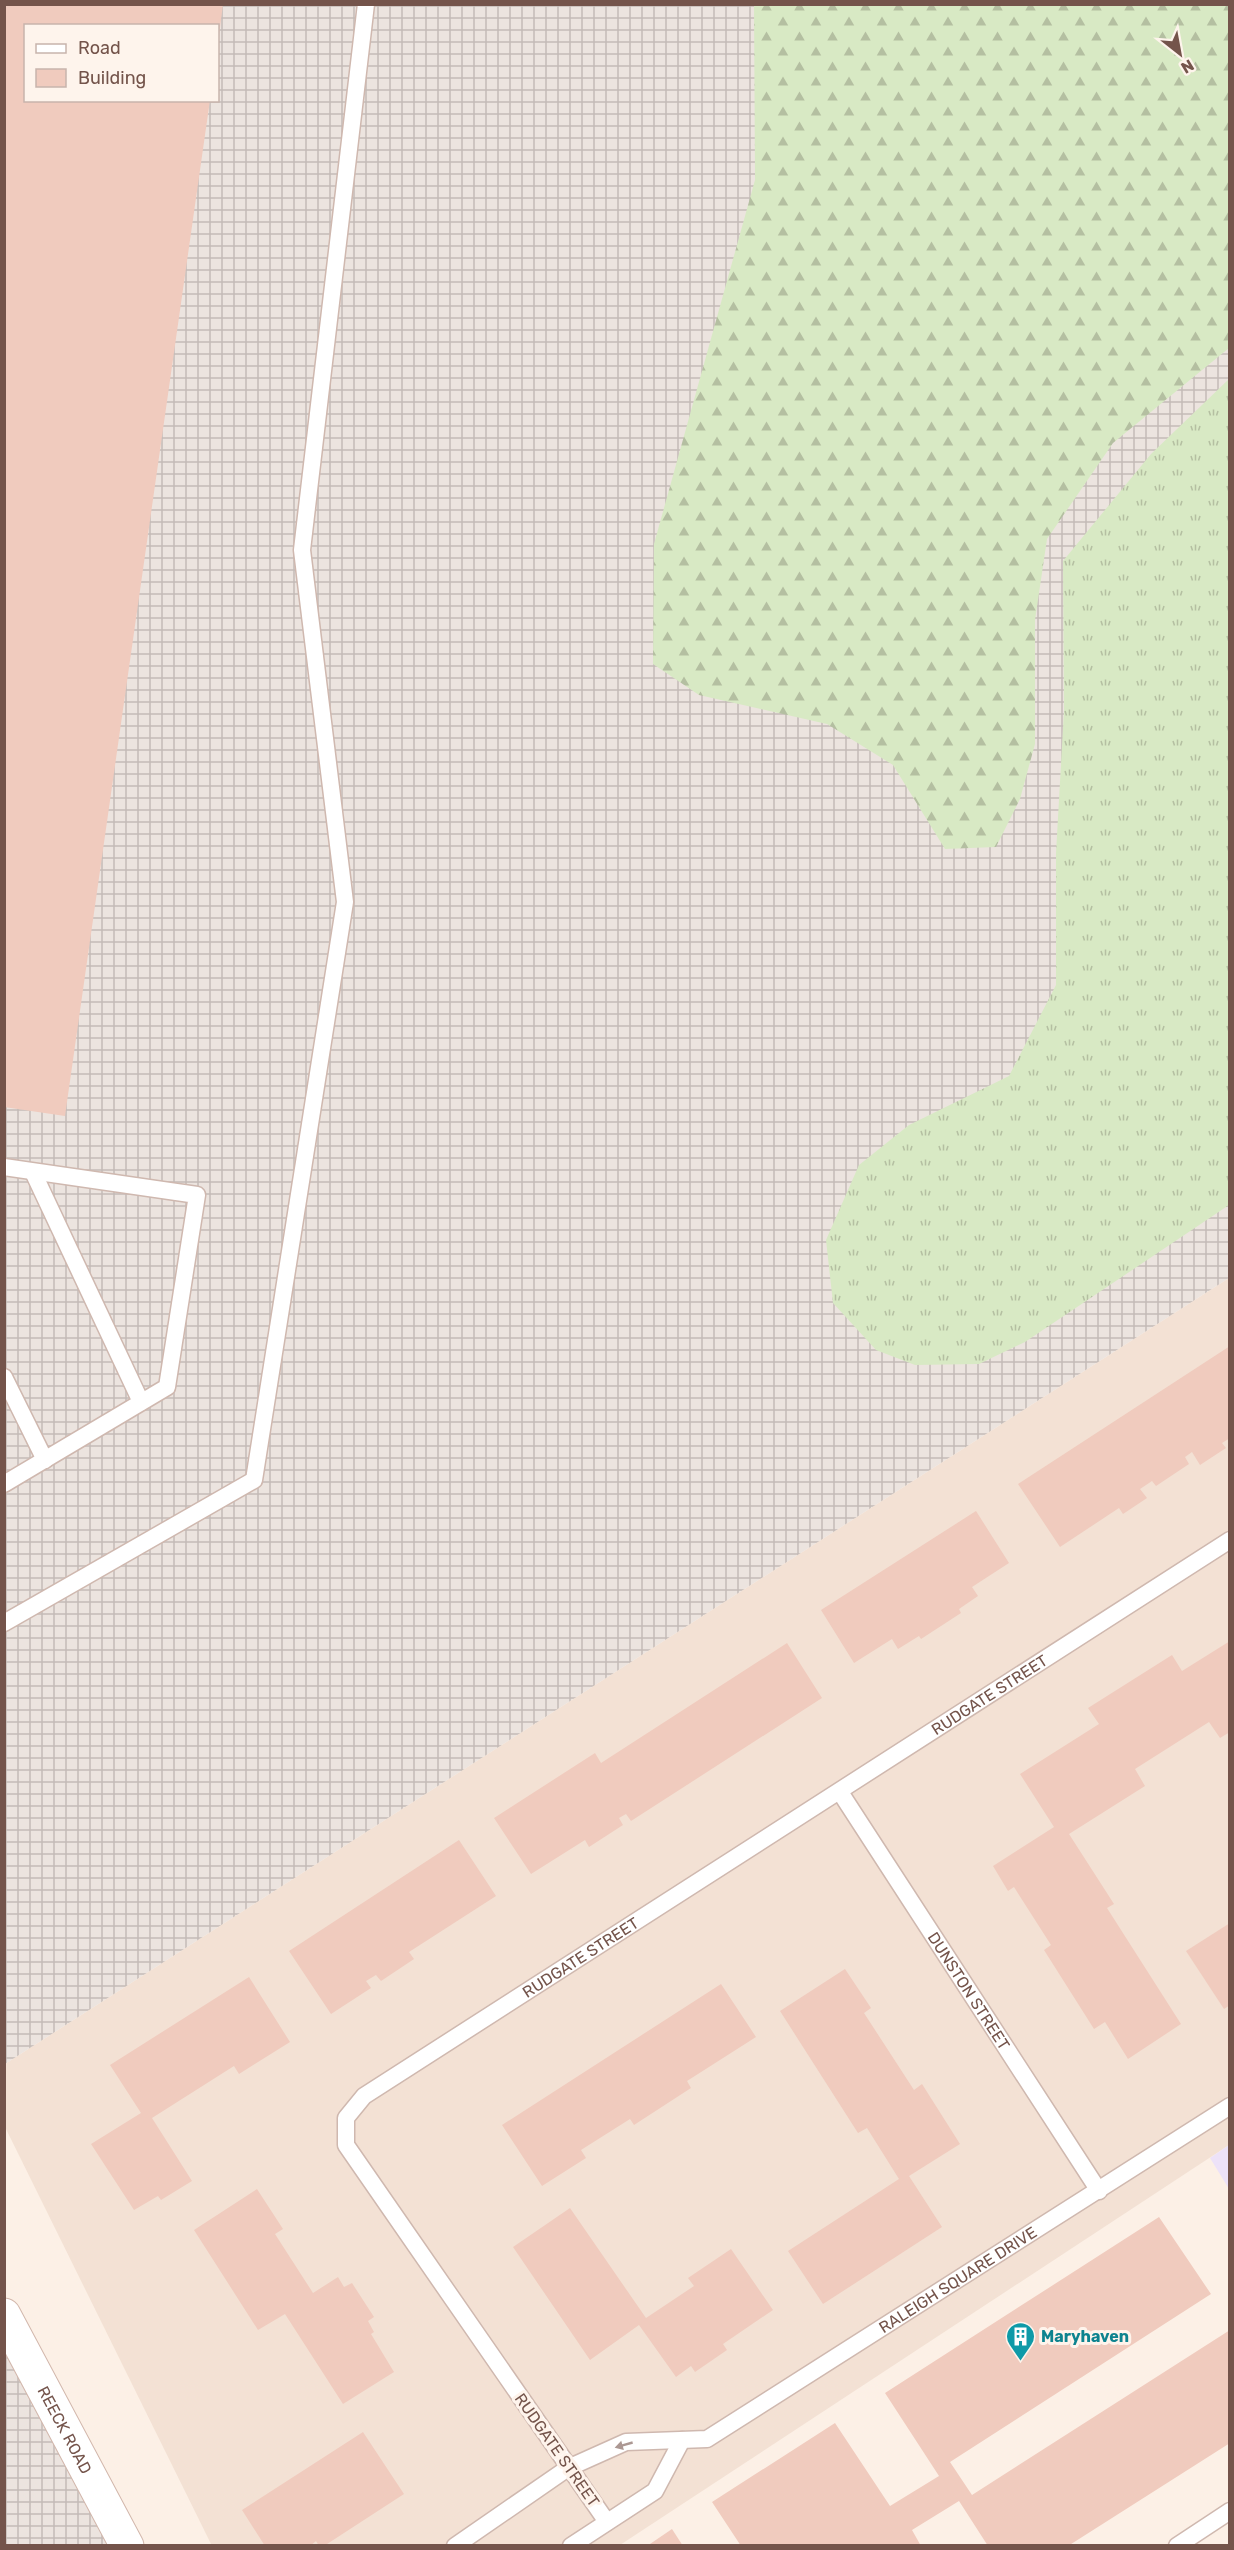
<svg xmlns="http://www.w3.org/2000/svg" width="1234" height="2550" font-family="Rubik,sans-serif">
<defs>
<pattern id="industrial-grid" width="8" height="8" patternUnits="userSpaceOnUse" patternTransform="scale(1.5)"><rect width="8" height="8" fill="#ece4df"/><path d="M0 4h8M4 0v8" fill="none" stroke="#c4bbb7"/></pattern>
<pattern id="grass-tufts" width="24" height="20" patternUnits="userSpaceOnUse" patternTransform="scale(1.5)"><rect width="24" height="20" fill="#d8e9c4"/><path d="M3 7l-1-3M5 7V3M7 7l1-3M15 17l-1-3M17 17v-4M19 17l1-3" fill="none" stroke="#b4bfa1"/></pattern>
<pattern id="forest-firs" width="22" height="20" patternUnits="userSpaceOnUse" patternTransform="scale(1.5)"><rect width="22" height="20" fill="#d8e9c4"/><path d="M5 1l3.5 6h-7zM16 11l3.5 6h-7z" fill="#b4bfa1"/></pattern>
</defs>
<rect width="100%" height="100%" fill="#fcf0e6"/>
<path fill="#f3e1d4" d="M1229,1278V2145L620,2545L212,2546L5,2127V2064Z"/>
<g fill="url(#industrial-grid)" fill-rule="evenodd">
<path d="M5,5H1229V1278L5,2064ZM26,26H218V100H26Z"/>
<path d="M5,2314L128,2545H5Z"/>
</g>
<path fill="#ede2f8" d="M1229,2145V2189L1210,2158Z"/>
<path fill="url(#grass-tufts)" d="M1229,379V1205L1025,1342L979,1364L915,1365L876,1350L833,1303L826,1240L859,1165L909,1125L1009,1076L1056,985V853L1064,711L1063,561L1151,454Z"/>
<path fill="url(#forest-firs)" d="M754,5H1229V348L1113,443L1047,539L1035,620V744L1020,799L996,847L945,849L893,765L827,724L699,695L653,664L654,544L755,180Z"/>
<g fill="#f0cbbe">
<path d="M4,4H223L219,36L218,26H26V100H210L65,1116L4,1107Z"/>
<path d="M1230,1346V1438L1222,1443L1226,1448L1200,1465L1192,1452L1185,1457L1189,1464L1156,1486L1152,1481L1140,1489L1147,1498L1123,1514L1119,1508L1060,1547L1018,1484Z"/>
<path d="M976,1511L1009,1563L972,1587L978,1596L959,1609L961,1613L921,1639L919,1636L898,1649L892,1639L854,1663L821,1610Z"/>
<path d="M1230,1641V1732L1220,1738L1209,1722L1135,1769L1145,1786L1069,1834L1114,1904L1107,1908L1181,2024L1128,2059L1105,2022L1094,2029L1044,1950L1051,1945L1014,1887L1008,1891L993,1866L1054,1827L1020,1774L1099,1724L1088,1708L1172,1655L1182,1671Z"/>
<path d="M787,1643L822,1698L631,1821L626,1814L619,1818L623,1825L589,1847L585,1840L531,1874L494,1818L595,1753L601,1763Z"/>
<path d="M459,1840L496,1896L409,1952L414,1959L381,1981L376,1975L366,1981L371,1988L331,2014L289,1951Z"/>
<path d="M1230,1923V2005L1224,2009L1186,1951Z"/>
<path d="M845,1969L871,2008L864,2013L914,2090L922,2084L960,2144L909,2176L942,2227L823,2304L788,2251L899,2179L867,2128L858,2133L780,2011Z"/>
<path d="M249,1977L290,2042L239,2074L234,2066L152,2118L192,2181L161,2200L158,2196L134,2210L91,2144L141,2113L110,2065Z"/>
<path d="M721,1984L756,2037L687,2081L691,2088L634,2125L630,2119L581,2150L586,2158L542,2186L502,2125Z"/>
<path d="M257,2189L283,2229L275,2234L313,2293L338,2277L344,2287L352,2283L374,2317L368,2321L374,2332L371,2334L394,2372L343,2404L285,2314L258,2330L194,2230Z"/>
<path d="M570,2208L646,2318L694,2286L688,2278L731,2249L773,2310L723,2344L727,2350L695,2372L691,2366L676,2377L639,2325L590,2360L513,2247Z"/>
<path d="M1159,2217L1211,2294L950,2462L972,2495L1230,2330V2443L1068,2546H988L959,2501L912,2530L921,2546H741L712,2502L835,2423L890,2506L939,2476L885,2393Z"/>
<path d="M363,2432L404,2494L324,2546H319L316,2541L310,2546H265L242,2510Z"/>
<path d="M672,2529L683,2546H647Z"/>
</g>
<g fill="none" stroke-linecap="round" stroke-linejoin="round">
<defs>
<g id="lane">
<path d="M4,1167L197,1195L167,1387L4,1484"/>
<path d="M33,1172L141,1402"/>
<path d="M4,1377L45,1460"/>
<path d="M4,1623L254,1480L345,902L302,550L366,4"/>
<path id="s1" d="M840,1792L1099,2191"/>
<path id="s2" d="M607,2522L346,2145V2118L364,2096L1230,1540"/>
<path id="s3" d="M455,2546L568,2468L626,2442L707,2439L1230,2106"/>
<path d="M571,2546L655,2491L682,2440"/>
<path d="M1177,2546L1230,2511"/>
</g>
<g id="secondary">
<path id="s4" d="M4,2315L127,2546"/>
</g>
</defs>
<use href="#lane" stroke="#cfb8af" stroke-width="19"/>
<use href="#secondary" stroke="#d2b7ac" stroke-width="35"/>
<use href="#lane" stroke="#fff" stroke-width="16"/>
<use href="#secondary" stroke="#fff" stroke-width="33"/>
</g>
<defs><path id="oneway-solid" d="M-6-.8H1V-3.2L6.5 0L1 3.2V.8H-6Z" transform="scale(1.5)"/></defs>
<use fill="#ac9893" href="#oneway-solid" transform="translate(624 2445) rotate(164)"/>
<defs>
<symbol id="building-pin" viewBox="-11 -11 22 30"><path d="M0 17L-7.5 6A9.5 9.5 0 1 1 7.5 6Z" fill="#0f9aa8" stroke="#fef4ec"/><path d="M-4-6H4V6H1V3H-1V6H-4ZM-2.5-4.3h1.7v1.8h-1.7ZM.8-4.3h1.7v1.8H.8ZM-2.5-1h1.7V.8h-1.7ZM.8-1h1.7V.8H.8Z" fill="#fff"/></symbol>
</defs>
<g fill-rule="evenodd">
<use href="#building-pin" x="1004" y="2320" width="33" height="45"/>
</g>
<g text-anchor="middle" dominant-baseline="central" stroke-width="6" stroke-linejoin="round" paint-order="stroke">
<g font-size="16" fill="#74544b" stroke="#fef4ec">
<text stroke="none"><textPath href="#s2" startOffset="1257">RUDGATE STREET</textPath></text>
<text stroke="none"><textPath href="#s2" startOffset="771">RUDGATE STREET</textPath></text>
<text stroke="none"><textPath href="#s1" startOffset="237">DUNSTON STREET</textPath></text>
<text stroke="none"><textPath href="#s3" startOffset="579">RALEIGH SQUARE DRIVE</textPath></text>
<text stroke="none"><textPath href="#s4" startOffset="130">REECK ROAD</textPath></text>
<text transform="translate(557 2450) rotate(55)">RUDGATE STREET</text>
</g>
<g font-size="16" font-weight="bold" fill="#0d838f" stroke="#fef4ec" text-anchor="start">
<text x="1041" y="2336">Maryhaven</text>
</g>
</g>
<rect width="1234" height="2550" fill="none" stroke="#74544b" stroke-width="12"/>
<rect x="24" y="24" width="195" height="78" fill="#fef4ec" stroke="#c7b4ac" stroke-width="1.5"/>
<rect x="36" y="44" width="30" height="9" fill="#ffffff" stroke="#c7b4ac" stroke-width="1.5"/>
<text x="78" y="54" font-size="18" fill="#74544b">Road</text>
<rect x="36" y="69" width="30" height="18" fill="#f0cbbe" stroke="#c7b4ac" stroke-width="1.5"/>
<text x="78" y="84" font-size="18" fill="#74544b">Building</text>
<g transform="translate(1180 54) rotate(149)" stroke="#fef4ec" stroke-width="4.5" paint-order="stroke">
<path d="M0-4.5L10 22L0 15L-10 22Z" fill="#74544b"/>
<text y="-9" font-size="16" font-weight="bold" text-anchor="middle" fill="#74544b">N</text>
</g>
</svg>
